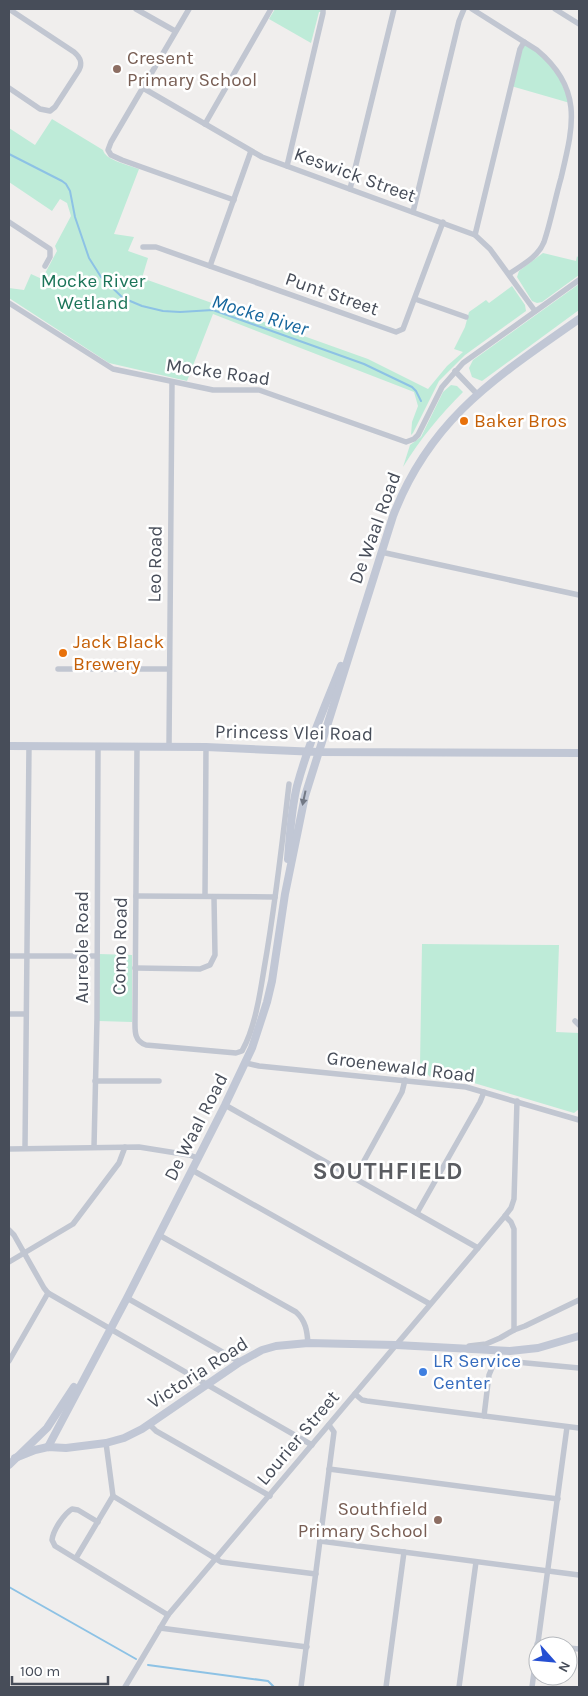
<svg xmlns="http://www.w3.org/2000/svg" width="588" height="1696" font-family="Karla,sans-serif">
<rect width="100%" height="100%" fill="#f0eeed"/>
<g fill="#beebd8">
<path d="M275,9H320L321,12H319L311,43L269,19Z"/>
<path d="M524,42L554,66L570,103L511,86Z"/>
<path d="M52,119L103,150C105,160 128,165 139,169L114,234L134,237L128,251L148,258L142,278L368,359L428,389L447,366L463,352L454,349L465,327L469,312L486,300L489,303L512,286L525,305L526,311L465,355L439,381L413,433L411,435L412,422L418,406L414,392L213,314L187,381L109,363L9,298V288L24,290L31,274L42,279L57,251L55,246L71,216L67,203L60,199L52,211L9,182V128L35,145Z"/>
<path d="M543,253L576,261L577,256L579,259V275L542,302L537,303L532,301L517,277L519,271Z"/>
<path d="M579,284V310L482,381L472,377L469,368L473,360Z"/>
<path d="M451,385L457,386L463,392C440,415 420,439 403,467L410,445L421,437L443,392Z"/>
<path d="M422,944L559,945L556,1032L579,1033V1109L574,1113L474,1083L431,1078L420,1066Z"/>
<path d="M99,954L132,955V1022L99,1021Z"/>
</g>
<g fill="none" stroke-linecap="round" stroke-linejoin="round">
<g stroke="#8dc2e5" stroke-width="2">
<path d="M9,154L62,181L66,184L70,191L75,217L89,258L101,277L123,298L142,306L163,311L180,312L213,310L364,364L412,387L416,391L421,401"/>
<path d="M9,1587L136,1659"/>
<path d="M148,1665L268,1681L274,1687"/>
</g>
<g stroke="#c1c6d1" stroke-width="5.5">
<path d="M9,9L74,52C80,57 83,62 79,70L55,107L50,111L40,109L9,88"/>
<path d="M136,9L175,31"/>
<path d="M189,9L111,142L108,150L111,155L122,160L234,200"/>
<path d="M472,9L537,50C584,89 573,127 561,178C555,199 551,221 544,242C538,257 522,265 509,274"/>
<path d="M555,9L579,24"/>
<path d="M143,88L262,157L475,235L490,249L535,311"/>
<path d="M205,124L271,9"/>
<path d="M287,166L323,13V9"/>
<path d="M350,189L394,9"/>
<path d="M413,212L459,21L464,9"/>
<path d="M9,222L50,249V257L45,266"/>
<path d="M475,235L520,49L524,42"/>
<path d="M143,247H156L396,332L403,329L443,222"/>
<path d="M210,266L251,151"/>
<path d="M415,299L466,317"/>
<path d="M9,303L113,369L213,390H259L406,442L414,439L418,435L442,387L463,363L579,280"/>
<path d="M455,371L477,394"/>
<path d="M381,552L579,595"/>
<path d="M58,669H169"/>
<path d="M137,747L135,1021C135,1031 134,1041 146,1045L236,1053L242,1051L243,1049C255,1027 260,994 264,969C275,907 282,846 289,784"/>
<path d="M169,747L172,382"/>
<path d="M136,896L275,897"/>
<path d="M205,896L206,747"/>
<path d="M9,956H96"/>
<path d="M135,968L200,969L210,965L215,955L214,897"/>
<path d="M9,1014H26"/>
<path d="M575,1021L579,1025"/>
<path d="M246,1063L259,1066L466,1087L579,1120"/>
<path d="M95,1081H159"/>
<path d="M225,1105L478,1248"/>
<path d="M94,1147L97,1018L98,746"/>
<path d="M25,1148L29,746"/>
<path d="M9,1149L139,1147L189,1155L198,1158"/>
<path d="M192,1170L430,1304"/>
<path d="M354,1179L402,1092L405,1080"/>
<path d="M417,1213L480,1102L484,1092"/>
<path d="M9,1230L14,1235L44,1288L48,1293L312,1445"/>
<path d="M159,1235L296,1312C306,1321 307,1331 308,1343"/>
<path d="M9,1262L73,1224L119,1163L125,1147"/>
<path d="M127,1298L240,1362"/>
<path d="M514,1330V1229L511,1222L505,1216L511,1208L514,1199L517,1101"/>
<path d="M469,1346L486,1344L500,1338L514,1330L525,1326L579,1300"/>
<path d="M9,1361L48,1293"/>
<path d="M355,1394L362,1400L367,1401L579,1428"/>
<path d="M484,1416L489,1375L494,1363L505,1361L579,1368"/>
<path d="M149,1424L156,1431L270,1496"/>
<path d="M329,1469L558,1499"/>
<path d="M113,1496L221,1562L316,1574"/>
<path d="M98,1522L78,1510L72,1509C64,1514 53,1530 52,1540L55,1546L168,1615"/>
<path d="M320,1541L579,1575"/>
<path d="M76,1558L113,1496L106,1443"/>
<path d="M160,1628L307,1647"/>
<path d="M537,1644L554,1646"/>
<path d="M568,1648L579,1649"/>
<path d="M125,1687L168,1615L505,1216"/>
<path d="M301,1687L334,1432L329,1425"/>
<path d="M386,1687L404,1552"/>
<path d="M459,1687L476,1562"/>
<path d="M532,1687L567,1427"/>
</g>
<g stroke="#c1c7d5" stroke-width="8">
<path d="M9,746L206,747L318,752L579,753"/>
<path d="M288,859C290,834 291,810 297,786C308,745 325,706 341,666"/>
<path d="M48,1447L127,1298L225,1105L252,1048L267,1002L272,981L285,894L305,796L393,516C431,417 497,377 579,319"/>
<path d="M15,1458L35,1450L48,1447L66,1448L106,1443L124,1438L142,1429L240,1362L262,1350L276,1346L308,1343L396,1345L510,1351L538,1348L579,1336"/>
<path d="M9,1465L47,1428L74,1387"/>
</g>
</g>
<defs><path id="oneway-solid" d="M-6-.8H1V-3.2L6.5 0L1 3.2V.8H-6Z" transform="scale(1.25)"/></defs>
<use fill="#727884" href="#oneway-solid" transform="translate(304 798) rotate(102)"/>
<g fill="#8d6e63" stroke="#fff" stroke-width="2">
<circle cx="117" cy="69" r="5"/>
<circle cx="438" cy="1520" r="5"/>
</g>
<g fill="#e8710a" stroke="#fff" stroke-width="2">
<circle cx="464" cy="421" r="5"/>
<circle cx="63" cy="653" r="5"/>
</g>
<circle fill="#3f7fe0" stroke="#fff" stroke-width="2" cx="423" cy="1372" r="5"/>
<g text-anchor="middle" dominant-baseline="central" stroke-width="5" stroke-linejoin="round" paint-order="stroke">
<g font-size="19" fill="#785e54" stroke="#fff" text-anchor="start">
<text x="127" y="58">Cresent<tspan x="127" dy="22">Primary School</tspan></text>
<text x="428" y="1509" text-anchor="end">Southfield<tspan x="428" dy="22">Primary School</tspan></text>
</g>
<g font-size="19" fill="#474d59" stroke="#fff">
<text transform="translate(355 175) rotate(20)">Keswick Street</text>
<text transform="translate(332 294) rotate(19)">Punt Street</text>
<text transform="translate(218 372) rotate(8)">Mocke Road</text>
<text transform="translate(375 528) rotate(-70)">De Waal Road</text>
<text transform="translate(155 564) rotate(-89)">Leo Road</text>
<text transform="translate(294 733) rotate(1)">Princess Vlei Road</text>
<text transform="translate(120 946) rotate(-89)">Como Road</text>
<text transform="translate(82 947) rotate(-90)">Aureole Road</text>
<text transform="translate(401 1067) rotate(7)">Groenewald Road</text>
<text transform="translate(196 1127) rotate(-63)">De Waal Road</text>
<text transform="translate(198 1373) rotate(-33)">Victoria Road</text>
<text transform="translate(298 1438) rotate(-50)">Lourier Street</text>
</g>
<g font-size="19" fill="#1d755a" stroke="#fff">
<text x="93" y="281">Mocke River<tspan x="93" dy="22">Wetland</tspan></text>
</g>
<g font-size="19" fill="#c56008" stroke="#fff" text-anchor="start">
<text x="474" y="421">Baker Bros</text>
<text x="73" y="642">Jack Black<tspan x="73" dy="22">Brewery</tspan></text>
</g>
<g font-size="19" fill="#366cbe" stroke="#fff" text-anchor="start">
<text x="433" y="1361">LR Service<tspan x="433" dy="22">Center</tspan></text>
</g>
<g font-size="20" font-style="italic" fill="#16669d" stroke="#fff">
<text transform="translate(260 315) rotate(17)">Mocke River</text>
</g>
<g font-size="24" font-weight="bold" letter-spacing="1" fill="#5a5c61" stroke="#fff">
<text x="388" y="1171">SOUTHFIELD</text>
</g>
</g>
<rect width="588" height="1696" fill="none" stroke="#474d59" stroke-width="20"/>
<g transform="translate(553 1661) rotate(117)"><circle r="24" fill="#ffffff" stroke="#b5b8bd"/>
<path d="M0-4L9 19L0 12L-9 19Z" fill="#254fd2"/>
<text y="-8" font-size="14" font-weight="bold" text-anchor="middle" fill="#474d59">N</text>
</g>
<path d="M12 1676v8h96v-8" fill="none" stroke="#474d59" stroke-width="2.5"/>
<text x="20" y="1676" font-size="15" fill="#474d59" stroke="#ffffff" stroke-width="4" paint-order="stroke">100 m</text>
</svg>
